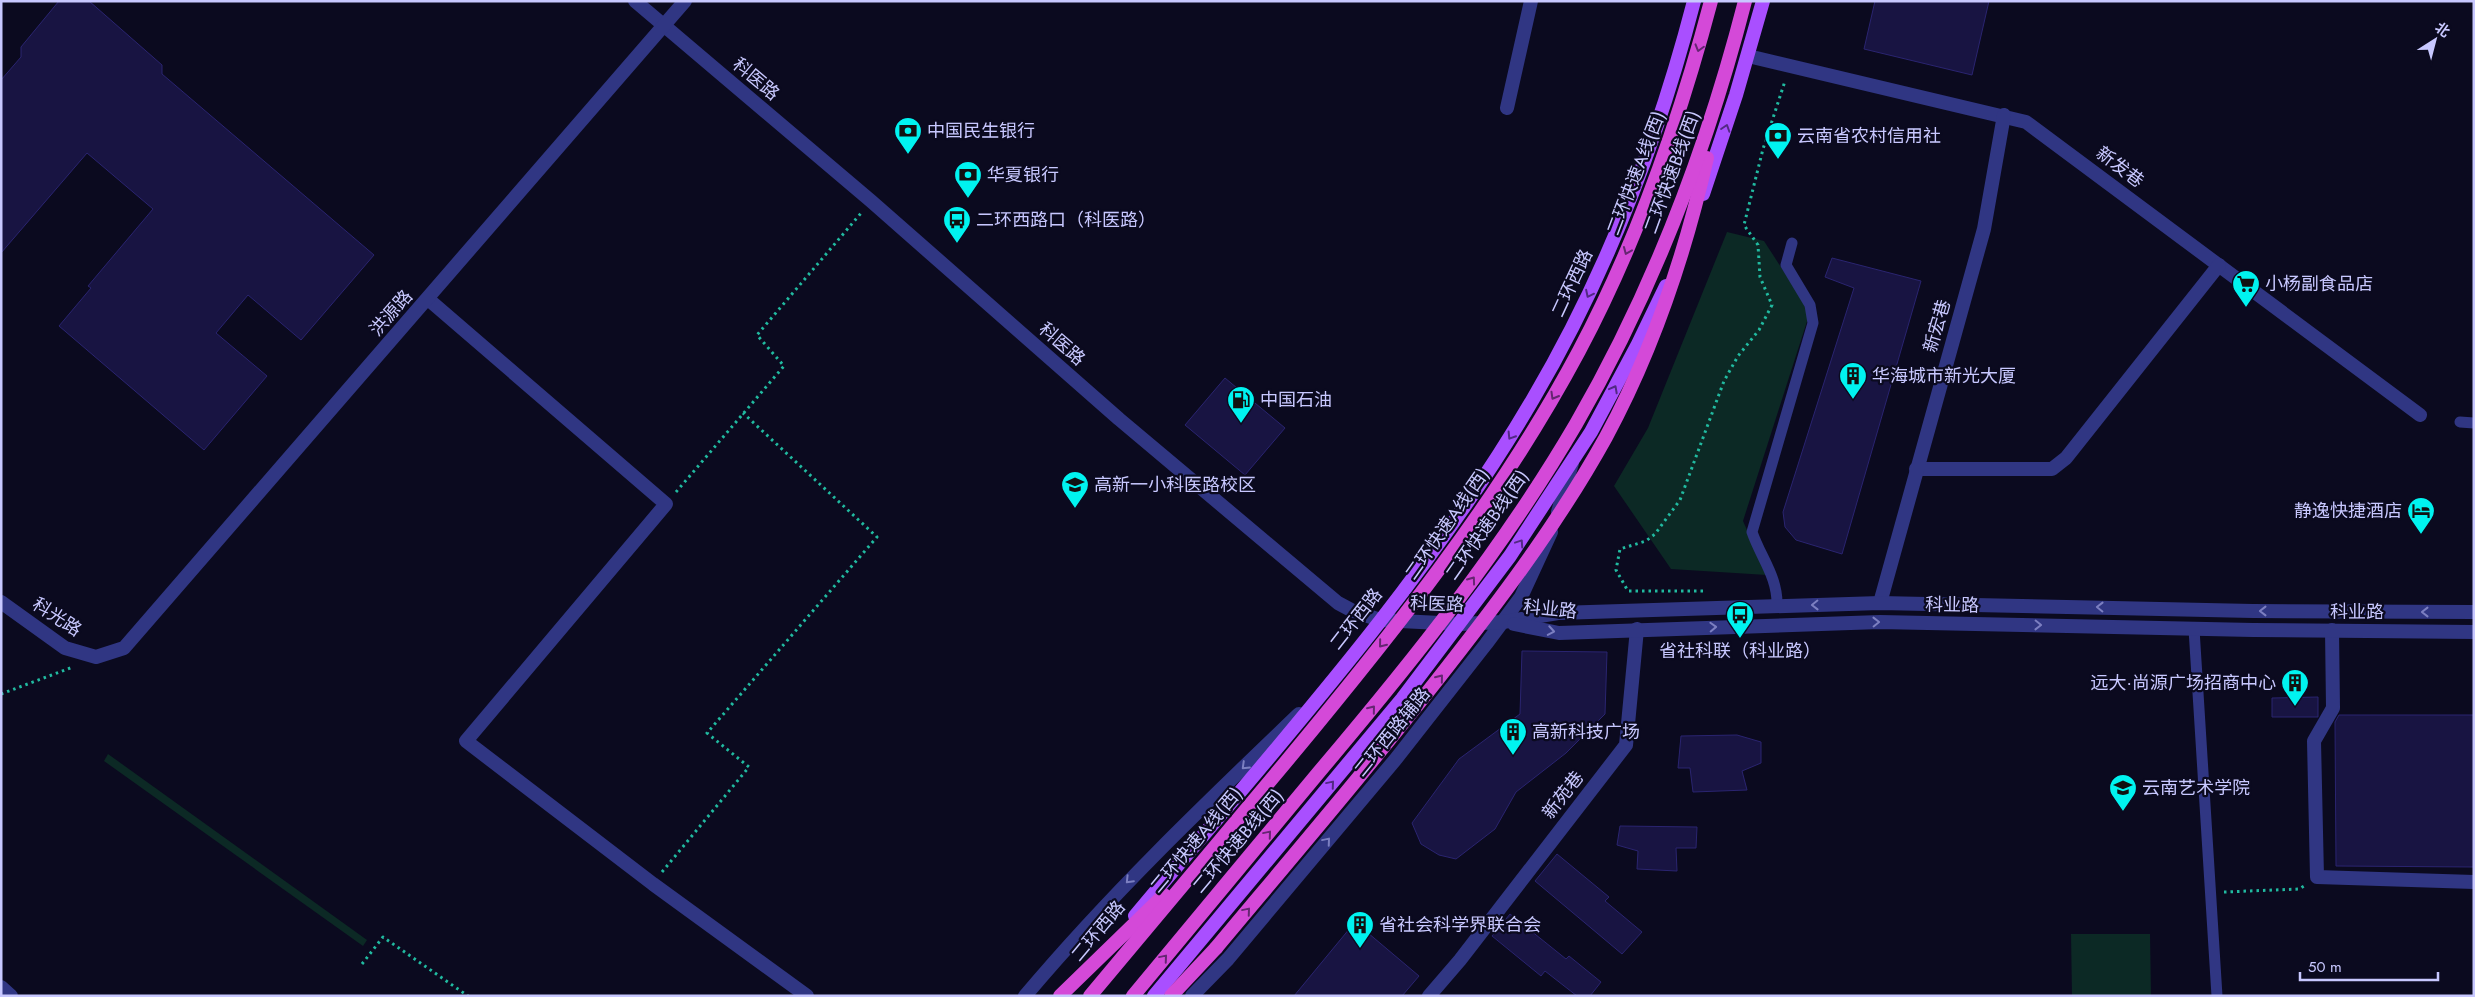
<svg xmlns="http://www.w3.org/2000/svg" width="2475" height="997" font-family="Jost,'Noto Sans SC',sans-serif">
<rect width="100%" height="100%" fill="#0b0a1f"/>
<g fill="#0c2925">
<path d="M1727,232L1764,241L1810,312L1743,521L1767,575L1671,569L1614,486L1648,428Z"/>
<path d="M108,754L367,940L363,946L104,761Z"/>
<path d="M2071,934H2150L2151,996H2072Z"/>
</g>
<g fill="#181442" stroke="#2a2470">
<path d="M59,1H89L162,65V74L374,255L301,340L248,295L216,333L267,376L204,450L59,326L91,288L88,286L153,209L87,153L1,253V80L21,57V47Z"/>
<path d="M1875,1H1989L1972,75L1864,49Z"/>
<path d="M1832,258L1921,281L1842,554L1796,540L1785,527L1783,512L1854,288L1825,277Z"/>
<path d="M1225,378L1285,428L1245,475L1185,425Z"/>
<path d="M1522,651L1607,652L1605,714L1566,753L1516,792L1495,829L1456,859L1439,855L1421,844L1412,823L1459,759L1520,714Z"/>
<path d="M2318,697V717H2272V698Z"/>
<path d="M2339,715H2474V867L2336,866L2335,722Z"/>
<path d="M1737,735L1761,742V763L1742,771L1747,790L1693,792L1690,768H1678L1681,736Z"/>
<path d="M1620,826L1697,827L1696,848H1676L1677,871L1637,869L1638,851L1617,845Z"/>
<path d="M1557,854L1609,897L1605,901L1642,932L1622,954L1535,881Z"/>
<path d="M1510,914L1566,959L1569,956L1601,982L1590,996H1577L1545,971L1541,976L1492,936Z"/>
<path d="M1355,922L1419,976L1402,996H1294Z"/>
</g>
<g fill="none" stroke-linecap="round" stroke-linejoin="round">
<g stroke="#21baa0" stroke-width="3" stroke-dasharray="2.5 4" stroke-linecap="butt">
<path d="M676,492L784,366L757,335L862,212"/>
<path d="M1703,591H1628L1616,570L1620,549L1646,541L1655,534L1680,500L1724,381L1738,356L1759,330L1772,305L1760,277L1758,245L1744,225L1763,149L1785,81"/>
<path d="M1,694L73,667"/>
<path d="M662,872L749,767L707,733L877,537L743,413"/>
<path d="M2224,892L2299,889L2304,886"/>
<path d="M362,964L383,937L468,996"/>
</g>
<g stroke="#303683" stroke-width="11">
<path d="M2460,422L2474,423"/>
<path d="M1777,606C1778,577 1761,558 1752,532L1813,323L1810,305L1786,265L1792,243"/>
<path d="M2194,629L2217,996"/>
</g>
<path stroke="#303683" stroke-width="14" d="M2332,630L2333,708L2314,741L2317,877L2474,882"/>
<g stroke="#303683" stroke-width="14">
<path d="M1748,56L2026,122L2420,415"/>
<path d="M1507,108L1531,1"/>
<path d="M428,299L666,504L466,741L653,884L807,996"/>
<path d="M1916,469H2052L2066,458L2219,265"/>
<path d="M1558,512L1572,463"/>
<path d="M1880,603L1984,229L2004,115"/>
<path d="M1,987L11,996"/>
<path d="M1025,996C1110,895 1204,805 1299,714"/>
<path d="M1192,996L1228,959L1395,760L1486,644L1521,597L1551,532"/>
<path d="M1429,996L1460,960L1626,745L1637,629"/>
</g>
<g stroke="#303683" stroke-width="14">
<path d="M635,1L871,201L1119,419L1338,603L1353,611L1380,620L1460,624L1503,622L1558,613L1880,603L2253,611L2474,612"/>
<path d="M1,602L65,648L96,657L124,648L685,1"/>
<path d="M1514,624L1559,633L1880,622L2253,630L2474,632"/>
</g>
<g stroke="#a94fff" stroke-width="14">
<path d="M1703,194L1736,95L1763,1"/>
<path d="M1135,916C1274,750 1423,587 1533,399C1606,275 1658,140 1694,1"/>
<path d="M1154,996L1402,699L1510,556L1591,432L1638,344L1666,286"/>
</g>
<path stroke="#d449d8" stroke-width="14" d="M1171,996L1216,948"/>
<g stroke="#d449d8" stroke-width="14">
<path d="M1216,948C1298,850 1381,753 1459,652C1512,584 1564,513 1606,437C1653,350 1685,254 1707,158"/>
<path d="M1060,996L1164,895"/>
<path d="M1090,996C1155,918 1220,840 1285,763C1393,633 1499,501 1579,351C1638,240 1679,122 1711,1"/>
<path d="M1133,996C1195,921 1257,847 1319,772C1412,662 1503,549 1576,424C1653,291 1707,149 1745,1"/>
</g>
</g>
<defs><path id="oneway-chevron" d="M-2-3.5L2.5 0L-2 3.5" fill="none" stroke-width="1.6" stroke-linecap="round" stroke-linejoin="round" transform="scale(1.25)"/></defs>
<g stroke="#652672">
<use href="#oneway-chevron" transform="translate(1699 48) rotate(106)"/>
<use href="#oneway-chevron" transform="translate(1627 251) rotate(113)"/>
<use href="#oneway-chevron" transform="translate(1554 396) rotate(120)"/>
<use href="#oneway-chevron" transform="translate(1472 580) rotate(-54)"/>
<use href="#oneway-chevron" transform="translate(1382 644) rotate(129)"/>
<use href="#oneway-chevron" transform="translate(1440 678) rotate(-51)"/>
<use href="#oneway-chevron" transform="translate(1372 709) rotate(-51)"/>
<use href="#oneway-chevron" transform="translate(1268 834) rotate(-50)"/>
<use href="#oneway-chevron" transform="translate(1247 911) rotate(-50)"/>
<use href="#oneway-chevron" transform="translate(1164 958) rotate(-50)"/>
</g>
<g stroke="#522984">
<use href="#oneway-chevron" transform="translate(1726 128) rotate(-72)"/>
<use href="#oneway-chevron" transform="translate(1589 294) rotate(116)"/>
<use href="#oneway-chevron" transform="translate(1614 389) rotate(-62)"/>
<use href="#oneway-chevron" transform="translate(1511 436) rotate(122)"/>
<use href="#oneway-chevron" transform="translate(1520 543) rotate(-56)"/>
<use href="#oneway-chevron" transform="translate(1331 784) rotate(-50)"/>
</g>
<g stroke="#7c7fc1">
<use href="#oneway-chevron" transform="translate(1815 605) rotate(179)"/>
<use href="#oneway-chevron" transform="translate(2100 607) rotate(-179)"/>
<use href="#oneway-chevron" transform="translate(2263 611) rotate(-180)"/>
<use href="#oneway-chevron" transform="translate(2425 612) rotate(-180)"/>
<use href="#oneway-chevron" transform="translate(1876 622) rotate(-1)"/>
<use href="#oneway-chevron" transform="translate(2038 625) rotate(1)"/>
<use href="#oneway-chevron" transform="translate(1713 627) rotate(-2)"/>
<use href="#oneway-chevron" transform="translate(1551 631) rotate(10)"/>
<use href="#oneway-chevron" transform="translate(1245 766) rotate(136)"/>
<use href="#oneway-chevron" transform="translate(1327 841) rotate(-50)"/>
<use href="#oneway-chevron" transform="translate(1129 880) rotate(134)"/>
</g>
<defs>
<symbol id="bank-pin" viewBox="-11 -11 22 30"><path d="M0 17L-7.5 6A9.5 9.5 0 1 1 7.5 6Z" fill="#00f3f0" stroke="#0b0a1f"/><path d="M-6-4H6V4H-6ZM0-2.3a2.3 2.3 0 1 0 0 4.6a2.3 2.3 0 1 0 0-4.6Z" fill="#111"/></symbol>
<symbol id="bus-pin" viewBox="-11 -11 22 30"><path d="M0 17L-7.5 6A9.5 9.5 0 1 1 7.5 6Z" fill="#00f3f0" stroke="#0b0a1f"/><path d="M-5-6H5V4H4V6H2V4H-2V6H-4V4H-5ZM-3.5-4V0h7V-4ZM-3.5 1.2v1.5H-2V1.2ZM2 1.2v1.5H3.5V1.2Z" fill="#111"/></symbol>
<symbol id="supermarket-pin" viewBox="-11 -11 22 30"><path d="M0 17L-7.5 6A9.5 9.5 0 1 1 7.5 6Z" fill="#00f3f0" stroke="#0b0a1f"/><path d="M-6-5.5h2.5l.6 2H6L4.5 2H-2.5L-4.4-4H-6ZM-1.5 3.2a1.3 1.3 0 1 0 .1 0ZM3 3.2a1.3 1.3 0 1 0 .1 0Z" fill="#111"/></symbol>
<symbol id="building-pin" viewBox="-11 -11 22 30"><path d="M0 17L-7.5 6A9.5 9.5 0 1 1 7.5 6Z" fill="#00f3f0" stroke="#0b0a1f"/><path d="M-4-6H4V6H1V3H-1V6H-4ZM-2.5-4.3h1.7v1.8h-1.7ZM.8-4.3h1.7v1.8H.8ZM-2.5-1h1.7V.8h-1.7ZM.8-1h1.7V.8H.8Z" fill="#111"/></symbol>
<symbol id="fuel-pin" viewBox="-11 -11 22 30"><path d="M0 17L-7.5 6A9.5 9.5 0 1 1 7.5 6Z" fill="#00f3f0" stroke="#0b0a1f"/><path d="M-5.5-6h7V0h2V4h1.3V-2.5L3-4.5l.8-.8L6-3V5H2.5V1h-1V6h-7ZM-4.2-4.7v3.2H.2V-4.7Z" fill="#111"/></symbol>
<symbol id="school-pin" viewBox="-11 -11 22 30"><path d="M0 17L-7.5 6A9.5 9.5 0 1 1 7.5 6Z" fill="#00f3f0" stroke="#0b0a1f"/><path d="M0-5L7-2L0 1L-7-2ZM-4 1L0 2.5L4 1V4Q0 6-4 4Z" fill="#111"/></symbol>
<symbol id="hotel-pin" viewBox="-11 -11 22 30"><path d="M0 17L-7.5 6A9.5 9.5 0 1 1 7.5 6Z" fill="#00f3f0" stroke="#0b0a1f"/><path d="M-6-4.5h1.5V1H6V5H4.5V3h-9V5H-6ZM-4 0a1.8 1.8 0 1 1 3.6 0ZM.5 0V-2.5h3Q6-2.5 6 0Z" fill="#111"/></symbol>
<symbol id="university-pin" viewBox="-11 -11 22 30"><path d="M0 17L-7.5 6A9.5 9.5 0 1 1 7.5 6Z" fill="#00f3f0" stroke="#0b0a1f"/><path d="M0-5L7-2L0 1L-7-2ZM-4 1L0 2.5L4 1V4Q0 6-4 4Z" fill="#111"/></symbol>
</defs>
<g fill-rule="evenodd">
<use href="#bank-pin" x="892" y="115" width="32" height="43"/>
<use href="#bank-pin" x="1762" y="120" width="32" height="43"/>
<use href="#bank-pin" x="952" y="159" width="32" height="43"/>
<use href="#bus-pin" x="941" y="204" width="32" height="43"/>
<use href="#supermarket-pin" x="2230" y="268" width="32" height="43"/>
<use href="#building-pin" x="1837" y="360" width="32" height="43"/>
<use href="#fuel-pin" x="1225" y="384" width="32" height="43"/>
<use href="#school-pin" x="1059" y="469" width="32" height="43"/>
<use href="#hotel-pin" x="2405" y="495" width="32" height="43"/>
<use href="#bus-pin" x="1724" y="599" width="32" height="43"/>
<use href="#building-pin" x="2279" y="667" width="32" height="43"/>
<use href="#building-pin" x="1497" y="716" width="32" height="43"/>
<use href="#university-pin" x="2107" y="772" width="32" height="43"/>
<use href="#building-pin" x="1344" y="909" width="32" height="43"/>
</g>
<g text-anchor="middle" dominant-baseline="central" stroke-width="4.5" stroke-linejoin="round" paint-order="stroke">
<g font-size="18" fill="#c8c8ff" stroke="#0b0a1f">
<text transform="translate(756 79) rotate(40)">科医路</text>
<text transform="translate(2120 167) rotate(37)">新发巷</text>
<text transform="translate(1672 172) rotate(-70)">二环快速B线(西)</text>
<text transform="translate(1636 173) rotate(-69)">二环快速A线(西)</text>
<text transform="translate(1572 283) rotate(-65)">二环西路</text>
<text transform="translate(391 313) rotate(-49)">洪源路</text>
<text transform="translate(1937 326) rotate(-74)">新宏巷</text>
<text transform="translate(1062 344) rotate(41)">科医路</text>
<text transform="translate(1447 524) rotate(-55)">二环快速A线(西)</text>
<text transform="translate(1487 525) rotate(-55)">二环快速B线(西)</text>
<text transform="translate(1437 604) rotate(2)">科医路</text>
<text transform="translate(1952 605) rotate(1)">科业路</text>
<text transform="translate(1550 609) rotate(6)">科业路</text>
<text x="2357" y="612">科业路</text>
<text transform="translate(57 617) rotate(33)">科光路</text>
<text transform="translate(1356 619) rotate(-52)">二环西路</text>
<text transform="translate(1392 732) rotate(-51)">二环西路辅路</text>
<text transform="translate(1563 795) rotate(-52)">新苑巷</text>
<text transform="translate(1196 840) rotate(-50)">二环快速A线(西)</text>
<text transform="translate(1238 841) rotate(-50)">二环快速B线(西)</text>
<text transform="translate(1098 931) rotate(-50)">二环西路</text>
</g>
<g font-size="18" fill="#c8c8ff" stroke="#0b0a1f" text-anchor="start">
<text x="927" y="131">中国民生银行</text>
<text x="1797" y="136">云南省农村信用社</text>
<text x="987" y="175">华夏银行</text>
<text x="976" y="220">二环西路口（科医路）</text>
<text x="2265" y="284">小杨副食品店</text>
<text x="1872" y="376">华海城市新光大厦</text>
<text x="1260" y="400">中国石油</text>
<text x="1094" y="485">高新一小科医路校区</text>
<text x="2402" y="511" text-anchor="end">静逸快捷酒店</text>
<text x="1740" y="651" text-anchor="middle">省社科联（科业路）</text>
<text x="2276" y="683" text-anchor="end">远大·尚源广场招商中心</text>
<text x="1532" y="732">高新科技广场</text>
<text x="2142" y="788">云南艺术学院</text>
<text x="1379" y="925">省社会科学界联合会</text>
</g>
</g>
<rect width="2475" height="997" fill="none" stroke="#c8c8ff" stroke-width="5"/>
<g transform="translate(2435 40) rotate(36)" stroke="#0b0a1f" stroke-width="4" paint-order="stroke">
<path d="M0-4L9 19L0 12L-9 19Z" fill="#c8c8ff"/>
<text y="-8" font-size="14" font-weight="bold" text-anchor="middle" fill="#c8c8ff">北</text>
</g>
<path d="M2300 972v8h138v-8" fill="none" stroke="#c8c8ff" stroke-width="2.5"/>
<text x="2308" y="972" font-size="15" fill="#c8c8ff" stroke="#0b0a1f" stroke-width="4" paint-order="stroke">50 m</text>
</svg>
